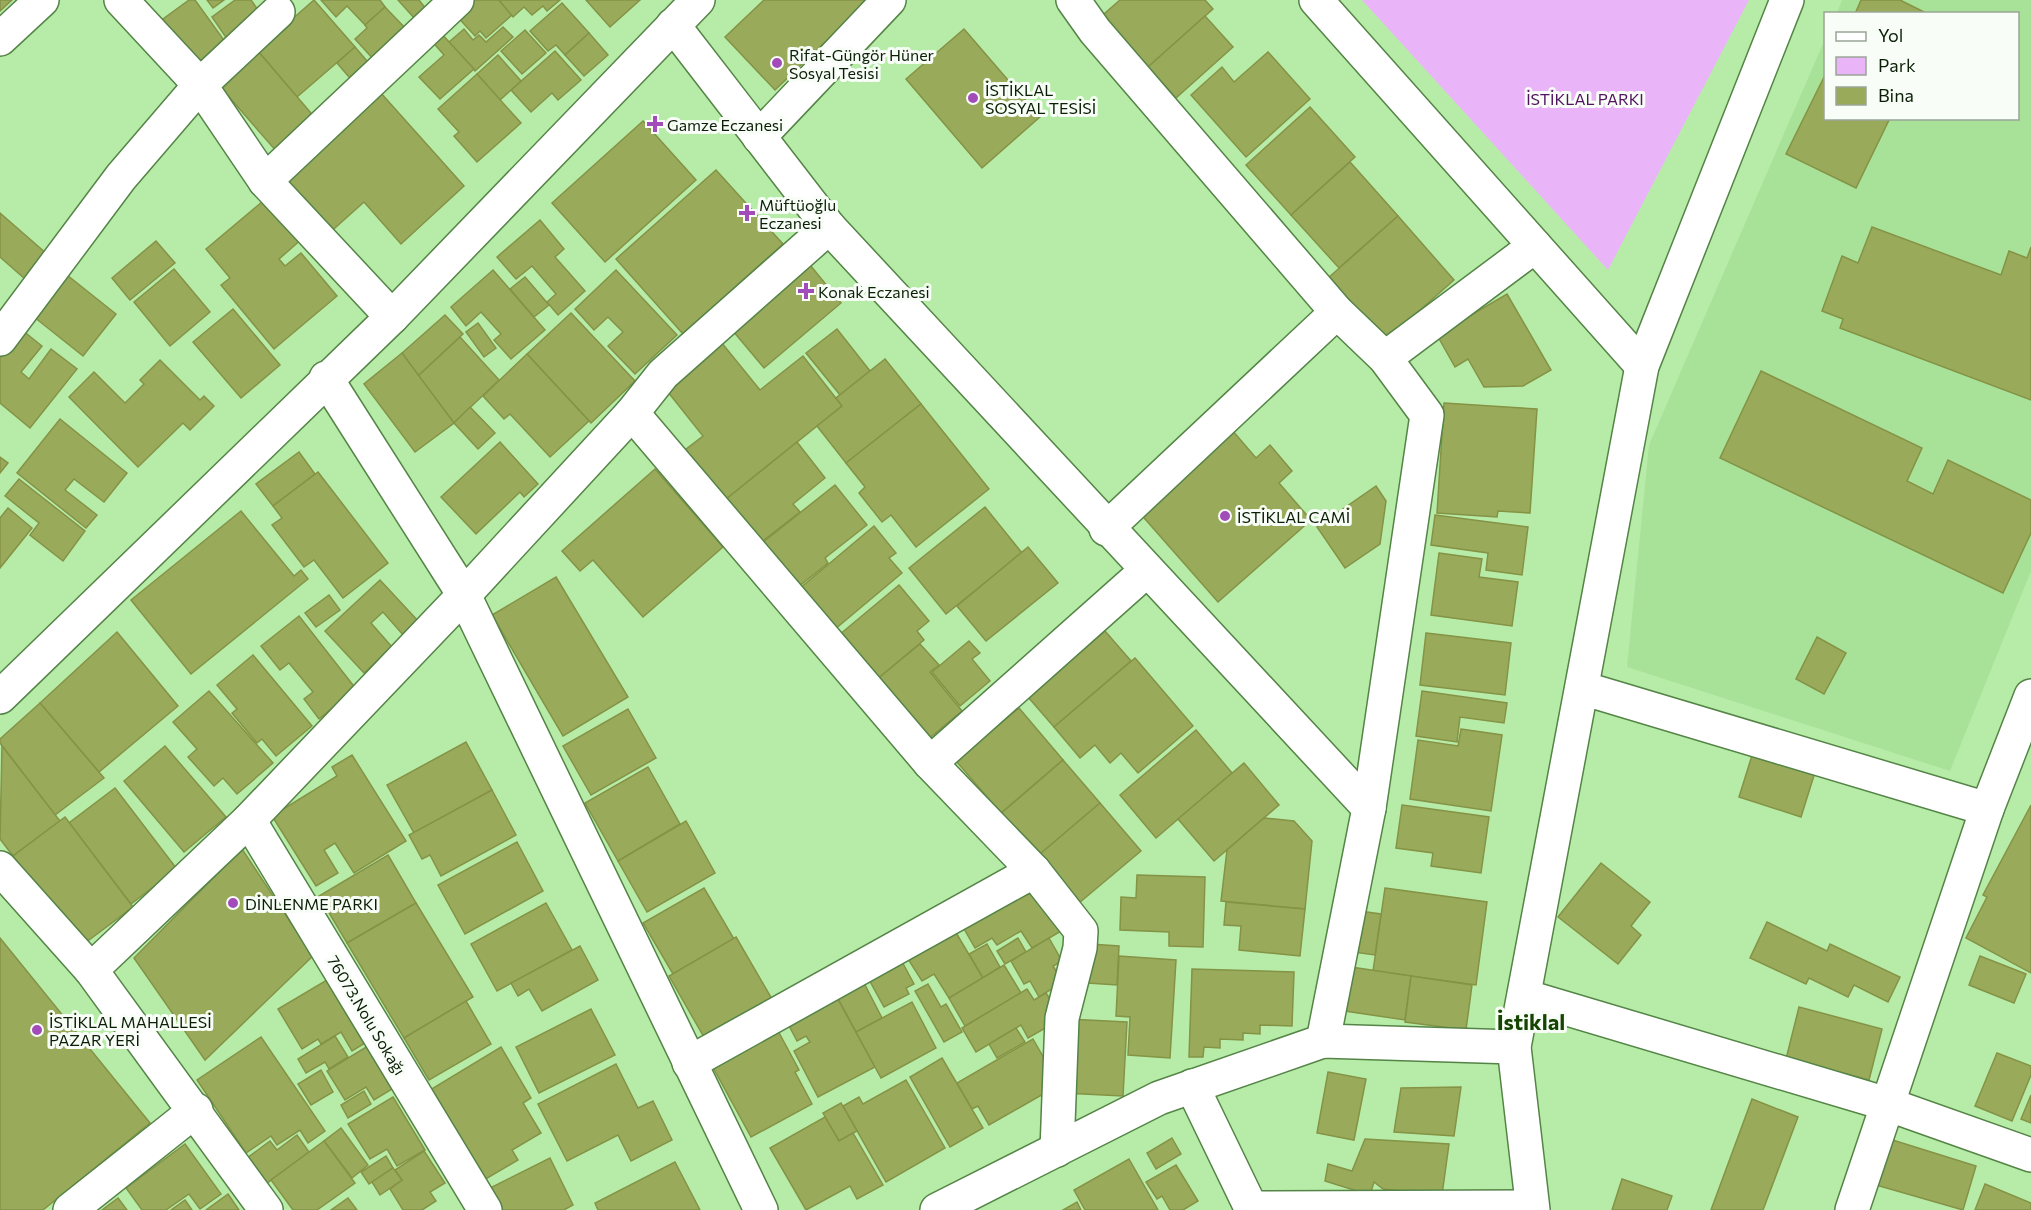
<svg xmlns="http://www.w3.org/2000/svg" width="2031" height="1210" font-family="Commissioner,sans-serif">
<rect width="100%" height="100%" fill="#b7eca8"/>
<path fill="#a8e198" d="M1842,0H2031V571L1950,771L1627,667L1649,445L1825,39L1826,118H2018V14L1837,13Z"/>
<path fill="#eab5f8" d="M1362,0H1749L1608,270Z"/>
<g fill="#9aaa5b" stroke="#849345" stroke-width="1.5">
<path d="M0,0H12L0,11Z"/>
<path d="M189,0H195L226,43L191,68L159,22Z"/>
<path d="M207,0H224L213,8Z"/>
<path d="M235,0H251L261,14L227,39L212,17Z"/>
<path d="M314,0L355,47L297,97L257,50Z"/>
<path d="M321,0H380L385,7L365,25L347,6L336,17Z"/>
<path d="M398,0H419L426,9L415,19Z"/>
<path d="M469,0H499L512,15L486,38L480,31L475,36L454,13Z"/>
<path d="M499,0H560L547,11L543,6L532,15L524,7L513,17Z"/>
<path d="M586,0H640L610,27Z"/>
<path d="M764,0H869L775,90L725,37Z"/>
<path d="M1120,0H1205L1213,9L1148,67L1125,41L1096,21Z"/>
<path d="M1861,0H1900L1928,14H1855Z"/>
<path d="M562,3L589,33L565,55L556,45L548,51L530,31Z"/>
<path d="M385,7L408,31L375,61L355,39L367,28L365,25Z"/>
<path d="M1205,16L1233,47L1176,98L1148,67Z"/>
<path d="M503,27L513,37L475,71L449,42L464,29L473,40L479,35L486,42Z"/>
<path d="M964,29L1040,117L982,168L906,79Z"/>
<path d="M525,30L546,53L522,74L501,51Z"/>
<path d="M439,31L474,69L440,99L419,77L444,55L430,39Z"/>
<path d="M589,33L608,55L584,76L565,55Z"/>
<path d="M355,47L373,68L355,84L337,63Z"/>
<path d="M257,50L316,119L277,152L217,83Z"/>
<path d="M555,51L581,80L558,100L552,93L531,112L511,90Z"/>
<path d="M1268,52L1310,99L1246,157L1191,95L1222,67L1234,82Z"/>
<path d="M498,55L521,81L500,100L477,74Z"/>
<path d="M1826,73V118H1890L1856,188L1786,154Z"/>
<path d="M477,74L521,123L477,162L454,136L459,132L438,109Z"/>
<path d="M380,92L464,186L401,244L364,202L326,236L282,186L339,134L336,131Z"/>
<path d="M1310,107L1355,157L1291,215L1246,165Z"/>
<path d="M643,121L696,180L605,262L552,203Z"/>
<path d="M1350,162L1398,216L1339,268L1291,215Z"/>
<path d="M716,170L783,244L683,334L616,259Z"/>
<path d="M269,196L303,238L279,259L285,266L301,253L337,296L274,349L221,285L230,278L206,249Z"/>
<path d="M0,213L47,254L25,279L0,257Z"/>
<path d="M1398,216L1454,280L1384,342L1327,279Z"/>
<path d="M540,220L564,249L555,257L585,291L558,315L547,302L556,294L532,266L516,279L497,257Z"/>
<path d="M1872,227L2001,275L2009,251L2027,258L2031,247V400L1840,328L1843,319L1822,311L1842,256L1858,263Z"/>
<path d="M156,241L175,263L130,300L112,278Z"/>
<path d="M806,260L841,303L764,368L728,325Z"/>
<path d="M174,269L210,312L170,346L134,302Z"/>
<path d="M493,270L545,330L511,359L494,340L501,334L481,312L466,326L451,307Z"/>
<path d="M616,270L677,335L635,374L608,346L623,332L608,317L594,330L575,309Z"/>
<path d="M67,275L116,314L83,356L34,317Z"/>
<path d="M525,277L549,305L534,317L510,289Z"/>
<path d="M1507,294L1551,370L1523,386L1484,387L1468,359L1455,367L1437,335Z"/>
<path d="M233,309L280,365L241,398L193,342Z"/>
<path d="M571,313L635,381L591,423L527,354Z"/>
<path d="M445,315L463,334L418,376L402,353Z"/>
<path d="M478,323L496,348L484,357L466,332Z"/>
<path d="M837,329L870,371L840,395L806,353Z"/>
<path d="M22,330L42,346L21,372L29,379L51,349L77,369L30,428L0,403V358Z"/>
<path d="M460,337L499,380L454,423L418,376Z"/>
<path d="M721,342L760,390L803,356L842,406L725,500L685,450L703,436L664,387Z"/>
<path d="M402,353L454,423L415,452L364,384Z"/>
<path d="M527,354L589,421L550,457L510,414L504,419L483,396Z"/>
<path d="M885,359L921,404L846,463L817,426L842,406L836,398Z"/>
<path d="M160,360L200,400L204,396L214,406L190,430L183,423L138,467L69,397L94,372L125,403L144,384L140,380Z"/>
<path d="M1761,371L1922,448L1907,481L1933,494L1948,460L2031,500V533L2003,593L1720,458Z"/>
<path d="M1444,403L1537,409L1530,513L1498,511L1497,517L1437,513Z"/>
<path d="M921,404L989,489L916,547L891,515L882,522L859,493L865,487L846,463Z"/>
<path d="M470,407L495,433L478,449L454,423Z"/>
<path d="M60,419L127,473L104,502L74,479L65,490L97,515L86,528L17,473Z"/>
<path d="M1232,430L1256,458L1270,445L1292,471L1279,483L1311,520L1218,602L1138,511Z"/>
<path d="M500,442L538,484L524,497L520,492L476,534L441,497Z"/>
<path d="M797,442L825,478L793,504L800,512L759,544L725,500Z"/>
<path d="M299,452L315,474L273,506L256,484Z"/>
<path d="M0,457L8,463L0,473Z"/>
<path d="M655,469L723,547L643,617L593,560L580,571L562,551Z"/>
<path d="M318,472L388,563L343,598L314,560L304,567L272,525L282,518L273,506Z"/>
<path d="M19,479L85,531L63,561L30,535L39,523L5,496Z"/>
<path d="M835,485L867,525L825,558L828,563L797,588L762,543Z"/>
<path d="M1376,486L1386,501L1380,544L1345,568L1317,527Z"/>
<path d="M985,507L1022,553L946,614L909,568Z"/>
<path d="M8,508L32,528L0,568V518Z"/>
<path d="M241,511L294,576L301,570L308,579L191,674L131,600Z"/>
<path d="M1435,515L1528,527L1522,575L1486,570L1488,553L1431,545Z"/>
<path d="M874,526L896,553L889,558L902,573L834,630L799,589Z"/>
<path d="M1028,547L1058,583L986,641L957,606Z"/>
<path d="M1439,553L1482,559L1479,577L1518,582L1512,626L1431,615Z"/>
<path d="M556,577L628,697L563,736L492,615Z"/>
<path d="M380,580L419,622L404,636L383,612L371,623L392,647L364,673L325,631Z"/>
<path d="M899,585L929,621L917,631L924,640L870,685L833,640Z"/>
<path d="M329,595L340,610L316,627L305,613Z"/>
<path d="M299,616L356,689L319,719L304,699L313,692L289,663L280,670L261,646Z"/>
<path d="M1105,631L1131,661L1054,727L1028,697Z"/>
<path d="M117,632L178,706L99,772L40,703Z"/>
<path d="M1426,633L1511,643L1505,695L1420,685Z"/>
<path d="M1817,637L1846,653L1824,694L1796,679Z"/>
<path d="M969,641L980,653L972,659L990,681L960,706L932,672Z"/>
<path d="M920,644L939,665L930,672L962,711L926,741L875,681Z"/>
<path d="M253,655L312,726L276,756L262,739L257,743L232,713L237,709L217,685Z"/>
<path d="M1135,658L1193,726L1138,773L1121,753L1110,763L1095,745L1080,758L1054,727Z"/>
<path d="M209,691L273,763L237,794L223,778L214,786L188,757L197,749L173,722Z"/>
<path d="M1422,691L1507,703L1504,723L1460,717L1457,742L1416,736Z"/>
<path d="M40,703L104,778L55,815L0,743V739Z"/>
<path d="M1019,708L1063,760L1001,813L956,761Z"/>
<path d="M628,709L656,758L591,795L563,746Z"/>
<path d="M1461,729L1502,735L1491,811L1410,799L1418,740L1458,746Z"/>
<path d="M1196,730L1232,773L1156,838L1120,795Z"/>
<path d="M466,742L492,790L414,833L387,785Z"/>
<path d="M2,746L60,821L13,856L0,839Z"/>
<path d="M165,746L226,817L184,852L124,781Z"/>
<path d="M1754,749L1816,769L1801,817L1739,797Z"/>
<path d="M352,755L406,841L354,873L335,843L324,850L338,873L316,886L272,816L337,776L332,767Z"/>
<path d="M1063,760L1100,803L1033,860L997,817Z"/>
<path d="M1244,763L1279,805L1214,861L1178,819Z"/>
<path d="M648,767L680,824L618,861L585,803Z"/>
<path d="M115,788L177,869L131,904L69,823Z"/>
<path d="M492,790L516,835L441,876L430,855L422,859L409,835Z"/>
<path d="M1100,803L1141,851L1073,908L1033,860Z"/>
<path d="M1402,805L1489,817L1481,873L1431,866L1433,853L1396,848Z"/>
<path d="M2031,805V973L1966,938L1987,897L1983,895Z"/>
<path d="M65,817L133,907L81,946L13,856Z"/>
<path d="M1264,818L1294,821L1312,841L1305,909L1221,901L1227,850Z"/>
<path d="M686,821L715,873L647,912L618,861Z"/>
<path d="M517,842L543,891L465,934L438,885Z"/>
<path d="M242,849L313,956L205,1060L134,958Z"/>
<path d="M388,855L416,903L347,943L319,896Z"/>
<path d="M1601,863L1650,902L1631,926L1641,935L1618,964L1558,917Z"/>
<path d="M1137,875L1205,877L1203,947L1169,946V932L1120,930L1121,897L1136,898Z"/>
<path d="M704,888L734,939L673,974L643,923Z"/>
<path d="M1385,888L1487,902L1476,985L1373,971Z"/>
<path d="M1039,889L1063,930L1032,948L1021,931L997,945L992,938L975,948L963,927Z"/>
<path d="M1226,902L1305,909L1300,956L1239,950L1241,926L1224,925Z"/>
<path d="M416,903L473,997L404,1038L347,943Z"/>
<path d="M546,903L572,950L497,991L471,944Z"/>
<path d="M1352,910L1381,914L1375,955L1347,951Z"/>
<path d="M1767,922L1827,951L1830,944L1900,977L1888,1002L1854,985L1848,997L1809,978L1806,984L1750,958Z"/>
<path d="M955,931L983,978L949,998L934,974L922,981L908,959Z"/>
<path d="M736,937L772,999L705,1039L669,976Z"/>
<path d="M0,938L150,1123L43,1210H0Z"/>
<path d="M1018,938L1026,952L1005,964L997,951Z"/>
<path d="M1049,938L1062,961L1053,966L1063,982L1039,997L1030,981L1024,984L1011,961Z"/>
<path d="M987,944L1000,967L983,978L969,954Z"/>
<path d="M1090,944L1119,946L1117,985L1088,983Z"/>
<path d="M580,946L598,980L542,1011L529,989L518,996L511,983Z"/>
<path d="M1119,956L1176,960L1170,1058L1128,1055L1130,1017L1116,1016Z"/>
<path d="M1980,956L2026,974L2014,1003L1969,985Z"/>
<path d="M900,958L914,984L906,988L909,994L884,1007L867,976Z"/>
<path d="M1004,965L1021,993L965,1026L949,998Z"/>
<path d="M1351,967L1411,976L1405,1020L1345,1011Z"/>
<path d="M1192,969L1294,972L1292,1026L1260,1025V1034L1243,1033V1040L1220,1039V1048L1204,1047L1203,1057H1189Z"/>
<path d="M337,974L375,1037L352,1051L341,1032L321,1044L318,1039L302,1049L278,1009Z"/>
<path d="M1411,976L1472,985L1466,1030L1405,1022Z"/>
<path d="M863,981L882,1018L856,1032L836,995Z"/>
<path d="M928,984L941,1007L946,1004L962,1032L944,1042L915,991Z"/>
<path d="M1027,989L1034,1000L1046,993L1058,1011L1045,1019L1049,1026L1028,1038L1021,1025L976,1052L962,1028Z"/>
<path d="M835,994L875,1067L818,1097L794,1051L810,1042L806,1036L797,1041L786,1020Z"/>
<path d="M466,1001L491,1044L429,1080L404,1038Z"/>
<path d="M912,1002L936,1048L881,1078L856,1032Z"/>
<path d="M1799,1007L1882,1029L1869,1080L1786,1059Z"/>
<path d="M591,1009L615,1055L539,1093L516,1047Z"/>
<path d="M1067,1019L1127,1022L1123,1096L1063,1093Z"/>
<path d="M776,1027L799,1070L795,1072L812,1104L751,1137L710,1062Z"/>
<path d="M1016,1028L1025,1042L997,1058L989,1044Z"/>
<path d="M335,1036L348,1057L329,1069L325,1062L306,1073L298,1059Z"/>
<path d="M261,1037L325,1131L308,1143L300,1130L277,1145L271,1136L246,1153L197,1080Z"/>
<path d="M1033,1039L1045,1060V1093L989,1125L978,1106L972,1109L957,1083Z"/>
<path d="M371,1044L397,1086L374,1100L366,1087L345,1100L327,1071Z"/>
<path d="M501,1047L531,1098L523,1103L541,1133L512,1150L518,1160L484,1180L430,1090Z"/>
<path d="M1997,1053L2031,1066V1075L2012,1121L1975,1106Z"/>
<path d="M942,1058L983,1128L950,1147L910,1077Z"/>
<path d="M616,1064L638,1108L653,1101L672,1140L631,1161L618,1135L567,1161L538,1104Z"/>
<path d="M321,1070L333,1092L311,1105L298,1084Z"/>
<path d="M1328,1072L1366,1079L1354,1140L1317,1133Z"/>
<path d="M906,1080L945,1148L886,1182L843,1106L859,1097L863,1104Z"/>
<path d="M1461,1087L1454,1136L1394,1132L1401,1088Z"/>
<path d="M364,1091L371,1104L348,1118L341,1105Z"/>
<path d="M2031,1095V1123L2021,1119Z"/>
<path d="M393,1097L425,1150L397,1166L387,1149L370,1159L348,1124Z"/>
<path d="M1752,1099L1798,1117L1763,1210H1711Z"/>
<path d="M841,1103L857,1131L839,1141L823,1113Z"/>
<path d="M825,1117L839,1141L853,1133L883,1185L857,1199L850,1186L806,1210L770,1148Z"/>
<path d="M341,1128L368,1165L352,1178L324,1141Z"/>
<path d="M297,1135L309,1152L266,1184L247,1158L270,1141L277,1150Z"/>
<path d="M1883,1137L1976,1166L1963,1210L1869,1183Z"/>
<path d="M1172,1138L1181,1154L1156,1169L1147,1153Z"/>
<path d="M1365,1139L1449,1144L1442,1195L1383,1189L1374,1182L1370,1195L1325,1181L1328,1164L1352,1171Z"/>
<path d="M324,1141L355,1183L317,1210H293L271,1180Z"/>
<path d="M185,1144L221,1194L200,1209L189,1194L166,1210H142L126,1188Z"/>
<path d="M424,1151L445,1183L430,1192L436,1201L422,1210H403L390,1189L402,1180L395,1170Z"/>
<path d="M386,1156L393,1168L369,1184L361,1172Z"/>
<path d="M550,1158L573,1205L564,1210H502L490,1188Z"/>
<path d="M1129,1159L1158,1210H1085L1074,1190Z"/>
<path d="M675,1162L700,1210H598L595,1203Z"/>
<path d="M1176,1165L1198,1201L1183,1210H1170L1162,1196L1157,1199L1146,1182Z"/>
<path d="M393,1168L402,1180L380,1195L372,1182Z"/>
<path d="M1622,1179L1672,1196L1667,1210H1612Z"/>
<path d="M1985,1184L2031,1203V1210H1975Z"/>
<path d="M228,1194L239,1210H206Z"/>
<path d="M118,1198L127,1210H102Z"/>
<path d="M348,1198L357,1210H331Z"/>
<path d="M185,1200L192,1210H171Z"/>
<path d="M1077,1202L1081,1210H1063Z"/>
</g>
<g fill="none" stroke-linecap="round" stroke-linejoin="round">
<defs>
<g id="street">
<path d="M121,0L200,85L265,181L392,317"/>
<path d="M1073,0L1095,31L1337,312L1385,358L1427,415L1369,808"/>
<path d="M1316,0L1642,366"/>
<path d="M673,25L829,227L1369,808L1323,1041"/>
<path d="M0,39L42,0"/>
<path d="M759,137L889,0"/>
<path d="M265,181L457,0"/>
<path d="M0,339L121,177L200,85L278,12"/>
<path d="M1385,358L1535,246"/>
<path d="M326,378L464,595L761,1210"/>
<path d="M632,413L930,763L1034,871L1081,931L1080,948L1062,1018L1057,1150"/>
<path d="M1106,529L1337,312"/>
<path d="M1582,688L1987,809"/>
<path d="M0,697L392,317L698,0"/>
<path d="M930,763L1146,571"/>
<path d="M249,820L485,1210"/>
<path d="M0,868L91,970L266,1210"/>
<path d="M91,970L249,820L464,595L632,413L663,374L829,227"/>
<path d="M1524,996L1887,1104L2031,1155"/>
<path d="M689,1063L1034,871"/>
<path d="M1192,1086L1252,1210"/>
<path d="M1251,1208L1532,1207"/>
<path d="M70,1210L196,1110"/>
<path d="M937,1210L1159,1098L1323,1041L1514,1047"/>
<path d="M1533,1210L1514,1047L1642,366L1787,0"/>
<path d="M1852,1210L1987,809L2031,696"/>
</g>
</defs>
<use href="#street" stroke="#548446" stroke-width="36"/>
<use href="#street" stroke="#fff" stroke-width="33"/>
</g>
<g fill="#a24cb9" stroke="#f8fef7" stroke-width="2">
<circle cx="777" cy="63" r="6"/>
<circle cx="973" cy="98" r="6"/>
<path d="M652 115h6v6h6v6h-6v6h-6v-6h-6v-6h6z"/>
<path d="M744 204h6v6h6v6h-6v6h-6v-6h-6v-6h6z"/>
<path d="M803 282h6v6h6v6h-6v6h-6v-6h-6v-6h6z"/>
<circle cx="1225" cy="516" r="6"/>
<circle cx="233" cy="903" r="6"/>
<circle cx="37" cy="1030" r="6"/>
</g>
<g text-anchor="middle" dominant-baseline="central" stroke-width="6" stroke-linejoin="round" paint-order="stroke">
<g font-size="16" fill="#0b1f06" stroke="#f8fef7" text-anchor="start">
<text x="789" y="54">Rifat-Güngör Hüner<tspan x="789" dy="18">Sosyal Tesisi</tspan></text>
<text x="985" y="89">İSTİKLAL<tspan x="985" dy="18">SOSYAL TESİSİ</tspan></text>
<text x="667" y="124">Gamze Eczanesi</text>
<text x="759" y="204">Müftüoğlu<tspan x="759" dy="18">Eczanesi</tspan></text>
<text x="818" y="291">Konak Eczanesi</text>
<text x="1237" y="516">İSTİKLAL CAMİ</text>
<text x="245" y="903">DİNLENME PARKI</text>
<text x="49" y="1021">İSTİKLAL MAHALLESİ<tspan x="49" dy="18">PAZAR YERİ</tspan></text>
</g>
<g font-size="16" fill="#511360" stroke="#f8fef7">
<text x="1585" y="98">İSTİKLAL PARKI</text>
</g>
<g font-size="16" fill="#0b1f06" stroke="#f8fef7">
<text transform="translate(367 1015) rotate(59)">76073.Nolu Sokağı</text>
</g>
<g font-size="22" font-weight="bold" fill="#164503" stroke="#f8fef7">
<text x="1531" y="1021">İstiklal</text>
</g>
</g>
<rect x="1824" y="12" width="195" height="108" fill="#f8fef7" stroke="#99a597" stroke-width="1.5"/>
<rect x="1836" y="32" width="30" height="9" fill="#ffffff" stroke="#99a597" stroke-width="1.5"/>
<text x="1878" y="42" font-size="18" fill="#0b1f06">Yol</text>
<rect x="1836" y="57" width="30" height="18" fill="#eab5f8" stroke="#99a597" stroke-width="1.5"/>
<text x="1878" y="72" font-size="18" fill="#0b1f06">Park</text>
<rect x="1836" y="87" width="30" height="18" fill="#9aaa5b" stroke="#99a597" stroke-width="1.5"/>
<text x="1878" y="102" font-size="18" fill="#0b1f06">Bina</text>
</svg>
